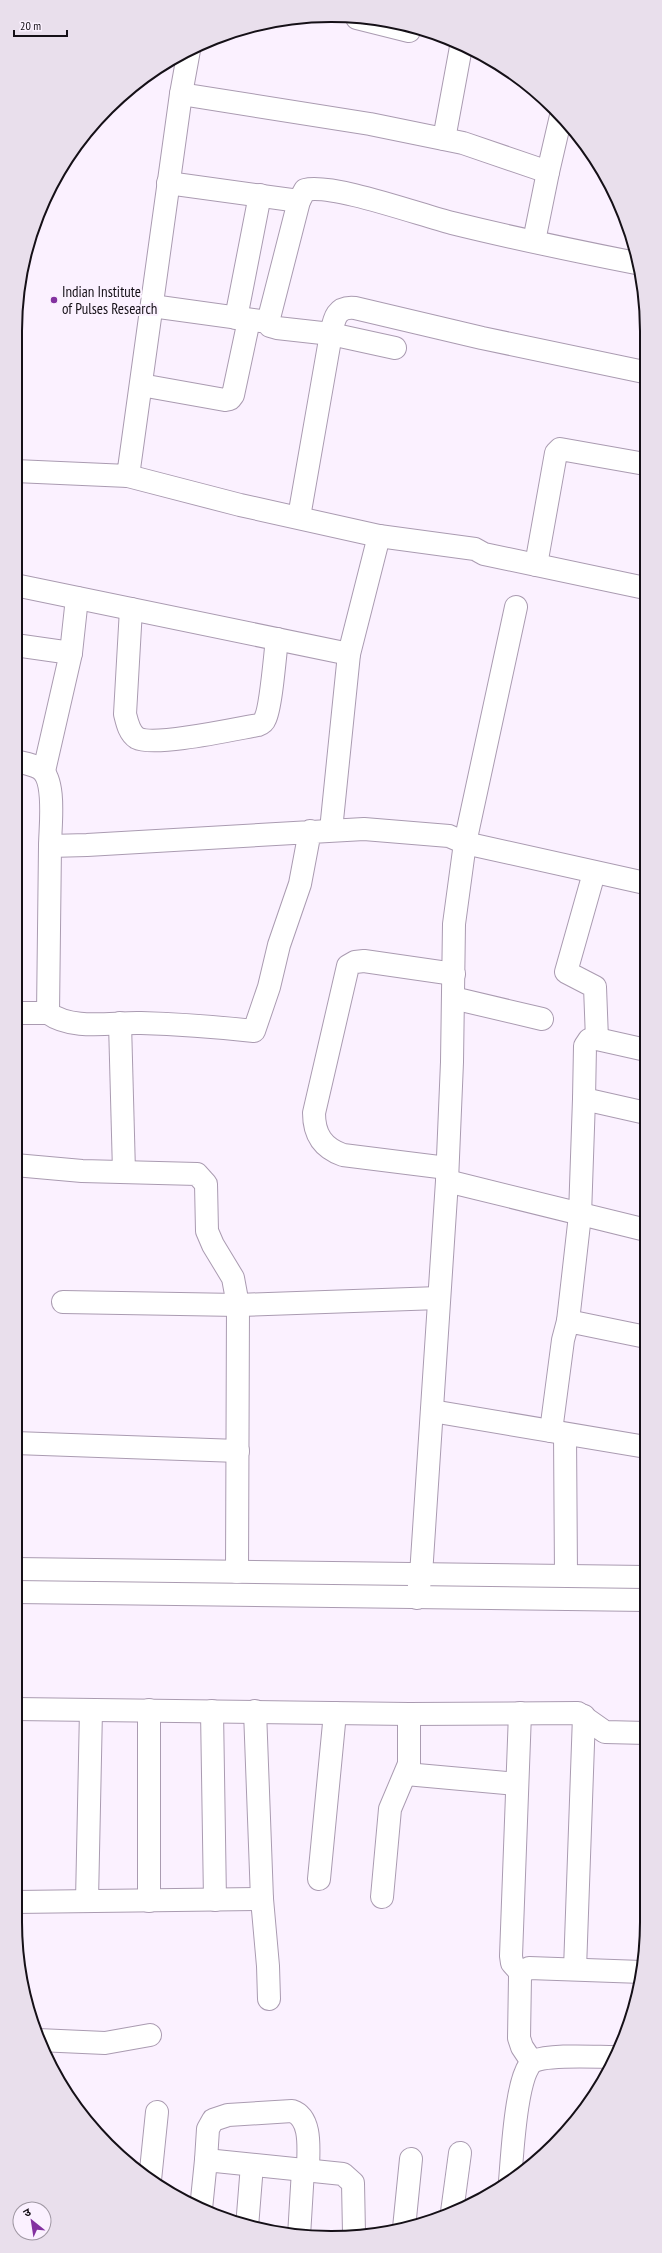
<svg xmlns="http://www.w3.org/2000/svg" width="662" height="2253" font-family="'PT Sans Narrow','Noto Sans Devanagari',sans-serif">
<rect width="100%" height="100%" fill="#fbf1ff"/>
<g fill="none" stroke-linecap="round" stroke-linejoin="round">
<defs>
<g id="minor">
<path d="M357,18L409,31"/>
<path d="M189,50L181,94L370,124L463,143L548,172L561,116"/>
<path d="M444,139L461,47"/>
<path d="M168,183L299,201L305,190C332,183 420,215 452,223C513,238 575,251 636,263"/>
<path d="M534,241L548,172"/>
<path d="M152,306L268,322L270,326L277,328L331,334C334,319 336,306 355,308L482,338L644,372"/>
<path d="M236,318L260,195"/>
<path d="M268,322L299,201"/>
<path d="M141,385L225,400L230,399L233,395L249,320"/>
<path d="M15,471L128,476L181,94"/>
<path d="M128,476L240,505L379,536L475,549L484,554L645,588"/>
<path d="M299,517L331,334L395,348"/>
<path d="M536,565L556,453L560,449L645,464"/>
<path d="M15,585L349,654"/>
<path d="M131,609L125,714C127,722 129,733 137,738C154,747 235,729 258,725C261,724 264,722 265,719C271,708 275,655 277,639"/>
<path d="M15,645L71,653"/>
<path d="M15,761C23,763 32,764 39,768C57,778 50,827 50,846"/>
<path d="M44,771L71,653L77,598"/>
<path d="M331,830L349,654L379,536"/>
<path d="M310,831L300,884L279,945L269,987L254,1031C217,1027 179,1024 141,1023C112,1022 73,1031 48,1013L50,846L87,845L364,829L449,836L465,843L645,883"/>
<path d="M594,873L566,972L595,987L597,1039"/>
<path d="M453,998L542,1019"/>
<path d="M15,1013H48"/>
<path d="M120,1023L124,1172"/>
<path d="M584,1099L585,1046L589,1040L597,1039L646,1050"/>
<path d="M15,1165L82,1171L197,1174L206,1184L207,1231L213,1245L233,1278L238,1305L237,1572"/>
<path d="M447,1168L343,1155C323,1148 314,1135 314,1113L348,966L355,962L364,961L454,974"/>
<path d="M447,1181L646,1230"/>
<path d="M63,1302L238,1305L439,1298"/>
<path d="M568,1321L580,1215L584,1099L646,1113"/>
<path d="M432,1411L646,1447"/>
<path d="M551,1431L563,1340L568,1321L646,1337"/>
<path d="M565,1434L566,1575"/>
<path d="M15,1443L238,1451"/>
<path d="M15,1569L646,1577"/>
<path d="M15,1592L646,1600"/>
<path d="M417,1598L421,1575L447,1181L452,1062L454,924L465,843L516,607"/>
<path d="M15,1709L409,1714L578,1713L605,1732L647,1733"/>
<path d="M149,1710V1901"/>
<path d="M212,1711L215,1900"/>
<path d="M255,1711L262,1899L268,1966L269,1999"/>
<path d="M520,1713L511,1956L512,1963L521,1973"/>
<path d="M406,1774L517,1784"/>
<path d="M319,1879L335,1713"/>
<path d="M382,1897L390,1809L409,1764V1714"/>
<path d="M87,1901L91,1710"/>
<path d="M15,1902L262,1899"/>
<path d="M575,1969L584,1716"/>
<path d="M38,2040L105,2043L150,2035"/>
<path d="M532,2062L522,2047L519,2038L520,1977L521,1973L529,1968L642,1972"/>
<path d="M206,2160L208,2129L213,2120L228,2115L292,2111C313,2118 308,2152 308,2170"/>
<path d="M150,2180L157,2112"/>
<path d="M510,2181C512,2160 516,2069 534,2061C550,2054 595,2057 615,2057"/>
<path d="M201,2209L206,2160L343,2174L353,2183L354,2233"/>
<path d="M452,2212L460,2153"/>
<path d="M247,2227L252,2165"/>
<path d="M404,2228L411,2159"/>
<path d="M299,2236L303,2170"/>
</g>
</defs>
<use href="#minor" stroke="#aa9bb1" stroke-width="24"/>
<use href="#minor" stroke="#fff" stroke-width="22"/>
</g>
<circle fill="#8331a0" stroke="#fbf1ff" stroke-width="1.5" cx="54" cy="300" r="4"/>
<g text-anchor="middle" dominant-baseline="central" stroke-width="4" stroke-linejoin="round" paint-order="stroke">
<g font-size="15" fill="#151017" stroke="#fbf1ff" text-anchor="start">
<text x="62" y="291">Indian Institute<tspan x="62" dy="17">of Pulses Research</tspan></text>
</g>
</g>
<path d="M0 0H662V2253H0ZM331 22H331A309 309 0 0 1 640 331V1922A309 309 0 0 1 331 2231H331A309 309 0 0 1 22 1922V331A309 309 0 0 1 331 22Z" fill="#e9dfec" fill-rule="evenodd"/>
<path fill="none" stroke="#151017" stroke-width="2" d="M331 22H331A309 309 0 0 1 640 331V1922A309 309 0 0 1 331 2231H331A309 309 0 0 1 22 1922V331A309 309 0 0 1 331 22Z"/>
<g transform="translate(32 2221) rotate(330)"><circle r="19" fill="#fbf1ff" stroke="#9f97a2"/>
<path d="M0-3L7 15L0 10L-7 15Z" fill="#8331a0"/>
<text y="-6" font-size="11" font-weight="bold" text-anchor="middle" fill="#151017">उ</text>
</g>
<path d="M14 30v6h53v-6" fill="none" stroke="#151017" stroke-width="2"/>
<text x="20" y="30" font-size="12" fill="#151017" stroke="#fbf1ff" stroke-width="3" paint-order="stroke">20 m</text>
</svg>
